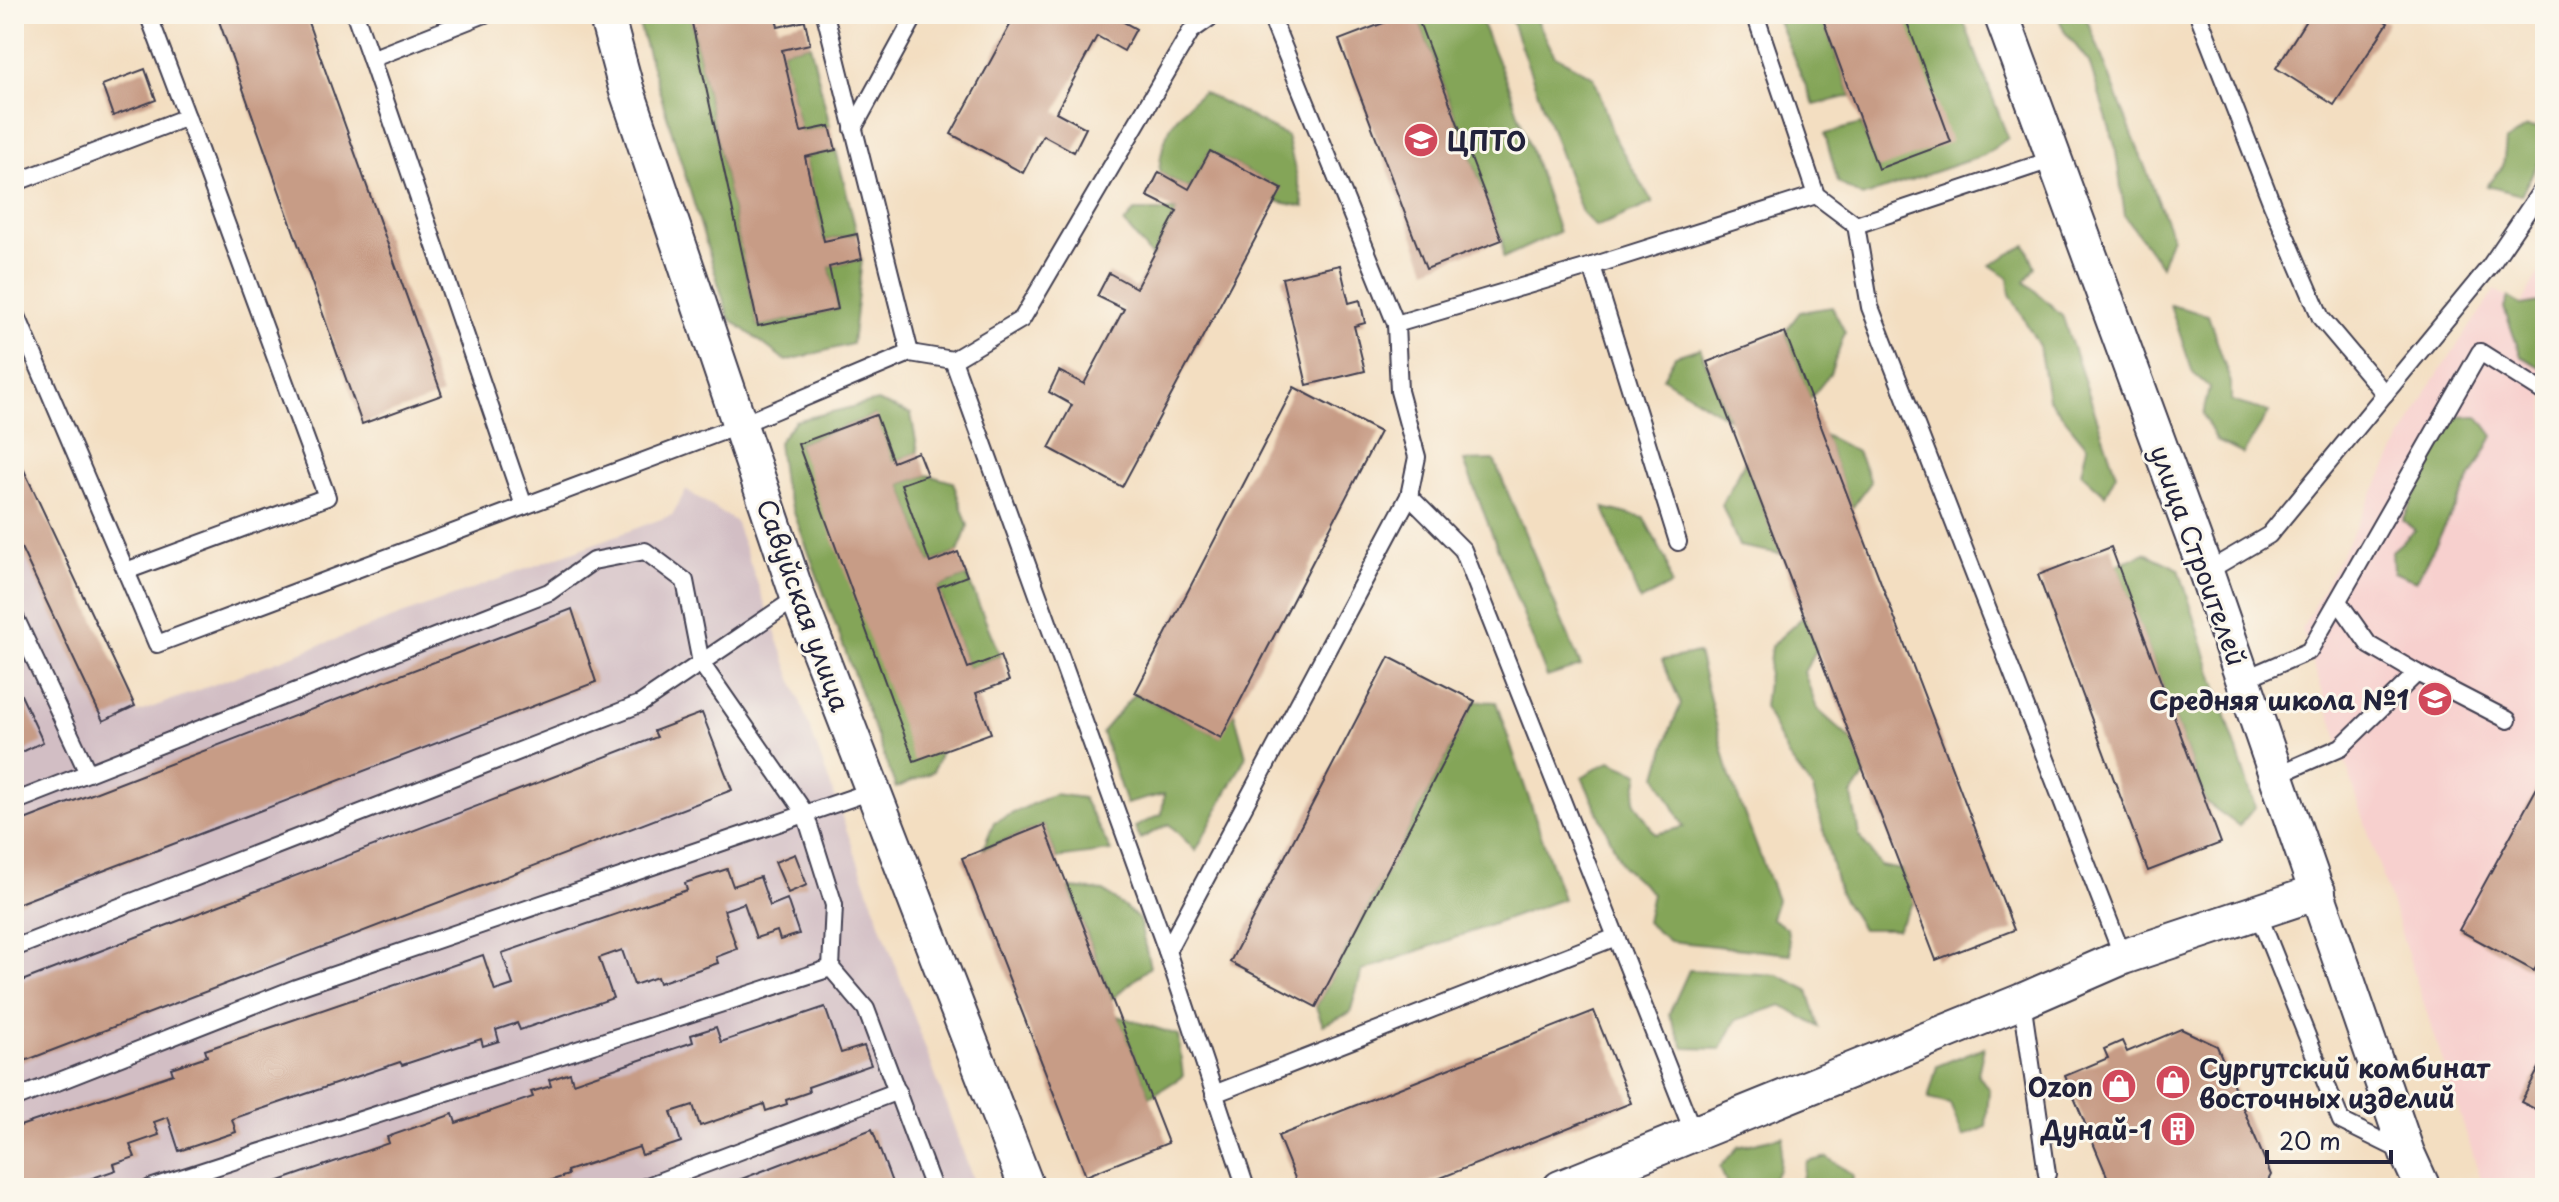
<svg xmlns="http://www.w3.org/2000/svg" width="2559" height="1202" font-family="'Playpen Sans',sans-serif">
<rect width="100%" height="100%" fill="#fbf7ec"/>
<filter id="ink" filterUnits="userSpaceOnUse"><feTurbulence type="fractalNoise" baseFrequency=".0125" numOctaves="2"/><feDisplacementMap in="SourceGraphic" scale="16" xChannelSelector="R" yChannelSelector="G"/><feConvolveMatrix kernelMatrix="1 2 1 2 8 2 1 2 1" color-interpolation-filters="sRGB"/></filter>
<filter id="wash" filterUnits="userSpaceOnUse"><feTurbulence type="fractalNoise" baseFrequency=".006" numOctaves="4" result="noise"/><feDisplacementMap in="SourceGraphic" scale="32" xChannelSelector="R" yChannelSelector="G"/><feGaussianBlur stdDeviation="1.8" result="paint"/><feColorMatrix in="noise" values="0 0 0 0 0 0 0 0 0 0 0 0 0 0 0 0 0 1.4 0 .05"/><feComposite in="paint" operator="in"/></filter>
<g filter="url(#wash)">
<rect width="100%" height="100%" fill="#f3dec1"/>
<path fill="#f7d0ce" d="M2545,261V1188H2484L2302,629L2429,387L2495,290L2521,305Z"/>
<path fill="#d2bec4" d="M14,449L137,713L672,515L686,490L735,521L976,1188H14Z"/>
<g fill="#84a559" stroke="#53644a" stroke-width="2">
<path d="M641,14H690L758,326L838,309L829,267L862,259L852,344L786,361L729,318L637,18Z"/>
<path d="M1416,14H1478L1510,90L1559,232L1503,258L1502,240Z"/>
<path d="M1509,14H1534L1555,56L1594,77L1614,137L1653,203L1596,227L1582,213Z"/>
<path d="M1775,14H1821L1851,96L1814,105Z"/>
<path d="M1904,14H1961L2008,138L1984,155L1862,197L1838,182L1825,134L1861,124L1879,168Z"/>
<path d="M2057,14H2084L2091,29L2172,236L2161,266L2125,216L2115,145L2089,62L2064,31Z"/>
<path d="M810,44L830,126L801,132L782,50Z"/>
<path d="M1203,92L1287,136L1304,207L1275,201L1281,189L1210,151L1189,189L1159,172C1162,133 1173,116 1203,92Z"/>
<path d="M2527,127L2545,129L2544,152L2521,195L2487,186L2503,166L2506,141Z"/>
<path d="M836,150L857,234L824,241L805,157Z"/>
<path d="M1135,211H1177L1152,257L1124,223Z"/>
<path d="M2026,245L2035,267L2025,282L2062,315L2116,474L2105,495L2081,473L2087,446L2048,398L2039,346L2010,294L2008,277L1990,265Z"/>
<path d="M2508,297L2521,305L2545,301V370L2521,356L2504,308Z"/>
<path d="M2170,305L2208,315L2231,383V401L2269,412L2243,454L2217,441L2203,415L2209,387L2193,373Z"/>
<path d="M1832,307L1845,332L1830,374L1810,399L1785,332L1800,312Z"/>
<path d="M1700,348L1729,419L1663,378L1675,356Z"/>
<path d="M877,401L911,414L918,452L893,462L875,415L798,444L941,751L933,772L896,788L783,483L778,442L795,421Z"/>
<path d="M2478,416L2493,436L2416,581L2393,572L2392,551L2415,531L2403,520L2454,417Z"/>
<path d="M1824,435L1857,452L1871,482L1852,508Z"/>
<path d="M1494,460L1581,666L1547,677L1464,461Z"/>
<path d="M1745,461L1781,554L1739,546L1722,505Z"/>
<path d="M927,475L953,482L968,526L958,552L930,563L901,484Z"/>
<path d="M1604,508L1644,518L1666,560L1671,585L1640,601Z"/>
<path d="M2145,553L2179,569L2255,807L2239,826L2206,802L2117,565Z"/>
<path d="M967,576L1000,656L968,668L938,587Z"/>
<path d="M1804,616L1817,649L1804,672L1817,709L1853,741L1865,775L1852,795L1859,836L1881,866L1902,870L1914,902L1897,929H1862L1839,892L1813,789L1788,756L1764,707L1771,646Z"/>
<path d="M1698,653L1729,774L1777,900L1771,918L1787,928L1791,954L1669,941L1646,922L1652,893L1623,867L1582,777L1610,761L1639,773L1634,801L1655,834L1684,827L1657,776L1670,730L1681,704L1662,660Z"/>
<path d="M1135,693L1220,737L1234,712L1246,756L1196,851L1169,824L1140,839L1135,827L1162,814L1164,794L1126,804L1102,732Z"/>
<path d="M1475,701L1496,702L1563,899L1362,971L1350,1013L1323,1025L1316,1007Z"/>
<path d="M1054,794L1083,798L1111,851L1057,858L1044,825L983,849L994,822Z"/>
<path d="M1069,888L1104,891L1139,919L1150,967L1112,999Z"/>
<path d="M1689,970L1778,975L1808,990L1819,1027L1782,1005L1736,1020L1721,1049L1684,1048L1669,1014Z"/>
<path d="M1118,1016L1178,1035L1183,1076L1150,1097Z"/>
<path d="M1984,1047L1978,1074L1989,1090L1986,1127L1963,1137L1950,1104L1928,1099L1937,1066Z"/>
<path d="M1783,1136L1779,1170L1766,1188H1728L1720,1167L1738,1147Z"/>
<path d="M1827,1157L1853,1175L1852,1188H1799L1807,1162Z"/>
</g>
<g id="blocks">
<g fill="#c79c86">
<path d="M238,14H305L442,395L362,424L219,21Z"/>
<path d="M690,14H775L778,27L805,21L810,44L782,50L801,132L830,126L836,150L805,157L824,241L857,234L862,259L829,267L838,309L758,326Z"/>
<path d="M1016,14H1109L1136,29L1124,51L1097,36L1056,112L1086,128L1074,152L1043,135L1023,173L951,134Z"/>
<path d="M1407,14H1416L1502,240L1426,269L1339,40Z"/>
<path d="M1821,14H1904L1951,142L1878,169Z"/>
<path d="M2310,14H2374L2388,23L2334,105L2276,68Z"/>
<path d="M145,69L156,100L113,116L102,85Z"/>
<path d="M1210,151L1282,189L1122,487L1049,448L1072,405L1049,392L1059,371L1084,384L1124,309L1097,296L1109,273L1136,288L1177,211L1147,196L1159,172L1189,189Z"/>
<path d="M1340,265L1349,303L1360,300L1365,323L1354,326L1365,371L1307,385L1282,278Z"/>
<path d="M1785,332L2014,930L1936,960L1707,362Z"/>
<path d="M1294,387L1380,432L1221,738L1135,693Z"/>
<path d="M876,415L893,462L918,452L927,475L901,484L930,563L958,552L967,576L938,587L968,668L1000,656L1009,681L976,693L991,733L914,761L798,444Z"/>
<path d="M14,449L135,706L103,721L14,533Z"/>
<path d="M2111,547L2221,843L2148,871L2038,575Z"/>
<path d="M572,609L596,682L14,905V824Z"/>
<path d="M1389,657L1475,701L1316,1007L1230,962Z"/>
<path d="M14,680L43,742L14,756Z"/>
<path d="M702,713L732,790L14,1065V984L657,737L654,731Z"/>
<path d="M2545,773V951L2534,971L2459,930Z"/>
<path d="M1044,825L1168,1143L1086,1176L962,858Z"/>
<path d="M795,854L807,885L788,893L775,862Z"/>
<path d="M727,869L733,886L760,877L770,906L787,899L799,934L780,940L777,931L756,938L744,903L724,910L737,949L716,957L718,963L659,983L657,977L634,985L622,950L599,958L613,998L520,1030L517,1023L496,1030L499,1041L483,1046L481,1039L402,1065L400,1062L232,1119L236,1132L179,1151L168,1117L154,1122L159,1135L130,1145L135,1157L114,1164L116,1170L64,1188H14V1128L173,1074L171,1068L207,1056L205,1050L483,955L495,991L513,985L502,953L687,890L685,883Z"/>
<path d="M825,1007L841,1053L864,1046L871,1065L808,1087L809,1092L786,1100L787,1104L766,1111L764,1104L700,1126L693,1105L671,1112L681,1142L642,1155L639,1147L567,1171L568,1175L528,1188H259L389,1143L387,1137L453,1114L456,1123L533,1097L531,1092L551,1086L549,1080L570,1073L573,1083L693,1042L691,1035L716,1027L721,1042Z"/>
<path d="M1594,1011L1631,1103L1415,1188H1299L1278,1136Z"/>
<path d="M2181,1029L2217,1046L2271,1175L2264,1188H2146L2144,1183L2131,1188H2112L2065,1076L2108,1058L2104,1049L2122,1041L2127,1052Z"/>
<path d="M2545,1057V1114L2521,1102Z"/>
<path d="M872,1129L894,1188H718Z"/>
</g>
</g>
</g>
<g filter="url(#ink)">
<use href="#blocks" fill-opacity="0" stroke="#413e4f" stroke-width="2"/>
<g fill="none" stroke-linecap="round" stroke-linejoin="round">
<defs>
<g id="service">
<path d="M148,14L187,117"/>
<path d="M355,14L371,59"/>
<path d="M485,14L371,59L524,506"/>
<path d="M825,14L910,353"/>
<path d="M1755,14L1816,195L1856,225L1870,307L2123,957"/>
<path d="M2198,14L2272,204L2321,318L2385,394"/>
<path d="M853,129L916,14"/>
<path d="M14,183L187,117L327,497L126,571"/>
<path d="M1856,225L2054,159"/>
<path d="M1592,266L1678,542"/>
<path d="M14,309L157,644L740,425L910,353L953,360L1022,319L1191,31L1215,14"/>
<path d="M1396,324L1592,266L1816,195"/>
<path d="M953,360L1167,951L1246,1188"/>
<path d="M1409,496L1463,550L1694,1134"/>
<path d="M2206,572L2269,535L2490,266L2545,185"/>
<path d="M2338,601L2369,645L2417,673L2508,720"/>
<path d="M14,615L88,773"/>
<path d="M2244,679L2309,651L2480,352L2545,393"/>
<path d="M2277,775L2341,747L2417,673"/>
<path d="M14,802L549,592L593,561L645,551L685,581L701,663L805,813L834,905L831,968L866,1009L933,1188"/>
<path d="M2257,911L2341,1121L2406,1153"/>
<path d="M14,948L640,704L798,597"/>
<path d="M1167,951L1409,496L1417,457L1399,391L1396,324L1270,14"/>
<path d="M2022,1001L2047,1174"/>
<path d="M1214,1094L1616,937"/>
<path d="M14,1099L296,988L872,791"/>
<path d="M150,1188L831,968"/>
<path d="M642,1188L898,1091"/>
</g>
<g id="minor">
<path d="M606,14L626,88L798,597L1027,1188"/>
<path d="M2001,14L2206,572L2407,1153L2423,1188"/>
<path d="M1560,1188L2022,1001L2123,957L2318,892"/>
</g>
</defs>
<use href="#service" stroke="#413e4f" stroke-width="20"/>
<use href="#minor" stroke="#413e4f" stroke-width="38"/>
<use href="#service" stroke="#fff" stroke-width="16"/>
<use href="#minor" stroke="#fff" stroke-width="34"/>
</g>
</g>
<defs>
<symbol id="university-disc" viewBox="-11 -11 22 22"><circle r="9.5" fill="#d1495b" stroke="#fbf7ec"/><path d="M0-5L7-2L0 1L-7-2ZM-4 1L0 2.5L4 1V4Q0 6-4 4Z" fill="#fff"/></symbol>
<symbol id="school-disc" viewBox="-11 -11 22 22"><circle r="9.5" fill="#d1495b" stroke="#fbf7ec"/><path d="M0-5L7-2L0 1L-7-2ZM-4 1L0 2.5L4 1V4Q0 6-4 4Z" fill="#fff"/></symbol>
<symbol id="shop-disc" viewBox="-11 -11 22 22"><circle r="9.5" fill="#d1495b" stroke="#fbf7ec"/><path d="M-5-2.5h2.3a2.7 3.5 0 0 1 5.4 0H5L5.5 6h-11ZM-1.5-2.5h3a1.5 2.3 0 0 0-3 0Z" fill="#fff"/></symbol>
<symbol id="building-disc" viewBox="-11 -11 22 22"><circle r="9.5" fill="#d1495b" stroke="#fbf7ec"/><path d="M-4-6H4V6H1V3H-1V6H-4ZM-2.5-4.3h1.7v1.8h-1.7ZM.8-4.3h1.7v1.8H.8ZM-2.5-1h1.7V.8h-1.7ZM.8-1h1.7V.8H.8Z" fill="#fff"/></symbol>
</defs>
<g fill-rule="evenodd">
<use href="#university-disc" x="1401" y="120" width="40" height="40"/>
<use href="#school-disc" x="2415" y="679" width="40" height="40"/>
<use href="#shop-disc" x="2153" y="1062" width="40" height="40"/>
<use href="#shop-disc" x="2099" y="1066" width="40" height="40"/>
<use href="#building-disc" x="2158" y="1109" width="40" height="40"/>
</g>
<g text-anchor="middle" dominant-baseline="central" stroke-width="6" stroke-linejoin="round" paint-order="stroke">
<g font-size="26" font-weight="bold" fill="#22223b" stroke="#fbf7ec" text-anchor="end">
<text x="1447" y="140" text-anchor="start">ЦПТО</text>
<text x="2409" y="699">Средняя школа №1</text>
<text x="2199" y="1067" text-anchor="start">Сургутский комбинат<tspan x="2199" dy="30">восточных изделий</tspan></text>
<text x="2093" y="1086">Ozon</text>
<text x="2152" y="1129">Дунай-1</text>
</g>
<g font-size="26" fill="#22223b" stroke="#fbf7ec">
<text transform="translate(2199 555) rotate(70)">улица Строителей</text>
<text transform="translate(804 605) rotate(70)">Савуйская улица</text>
</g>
</g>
<rect width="2559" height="1202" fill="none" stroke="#fbf7ec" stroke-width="48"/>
<path d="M2267 1150v12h124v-12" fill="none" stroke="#22223b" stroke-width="4"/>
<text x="2279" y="1150" font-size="24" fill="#22223b" stroke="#fbf7ec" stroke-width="6" paint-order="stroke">20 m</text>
</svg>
